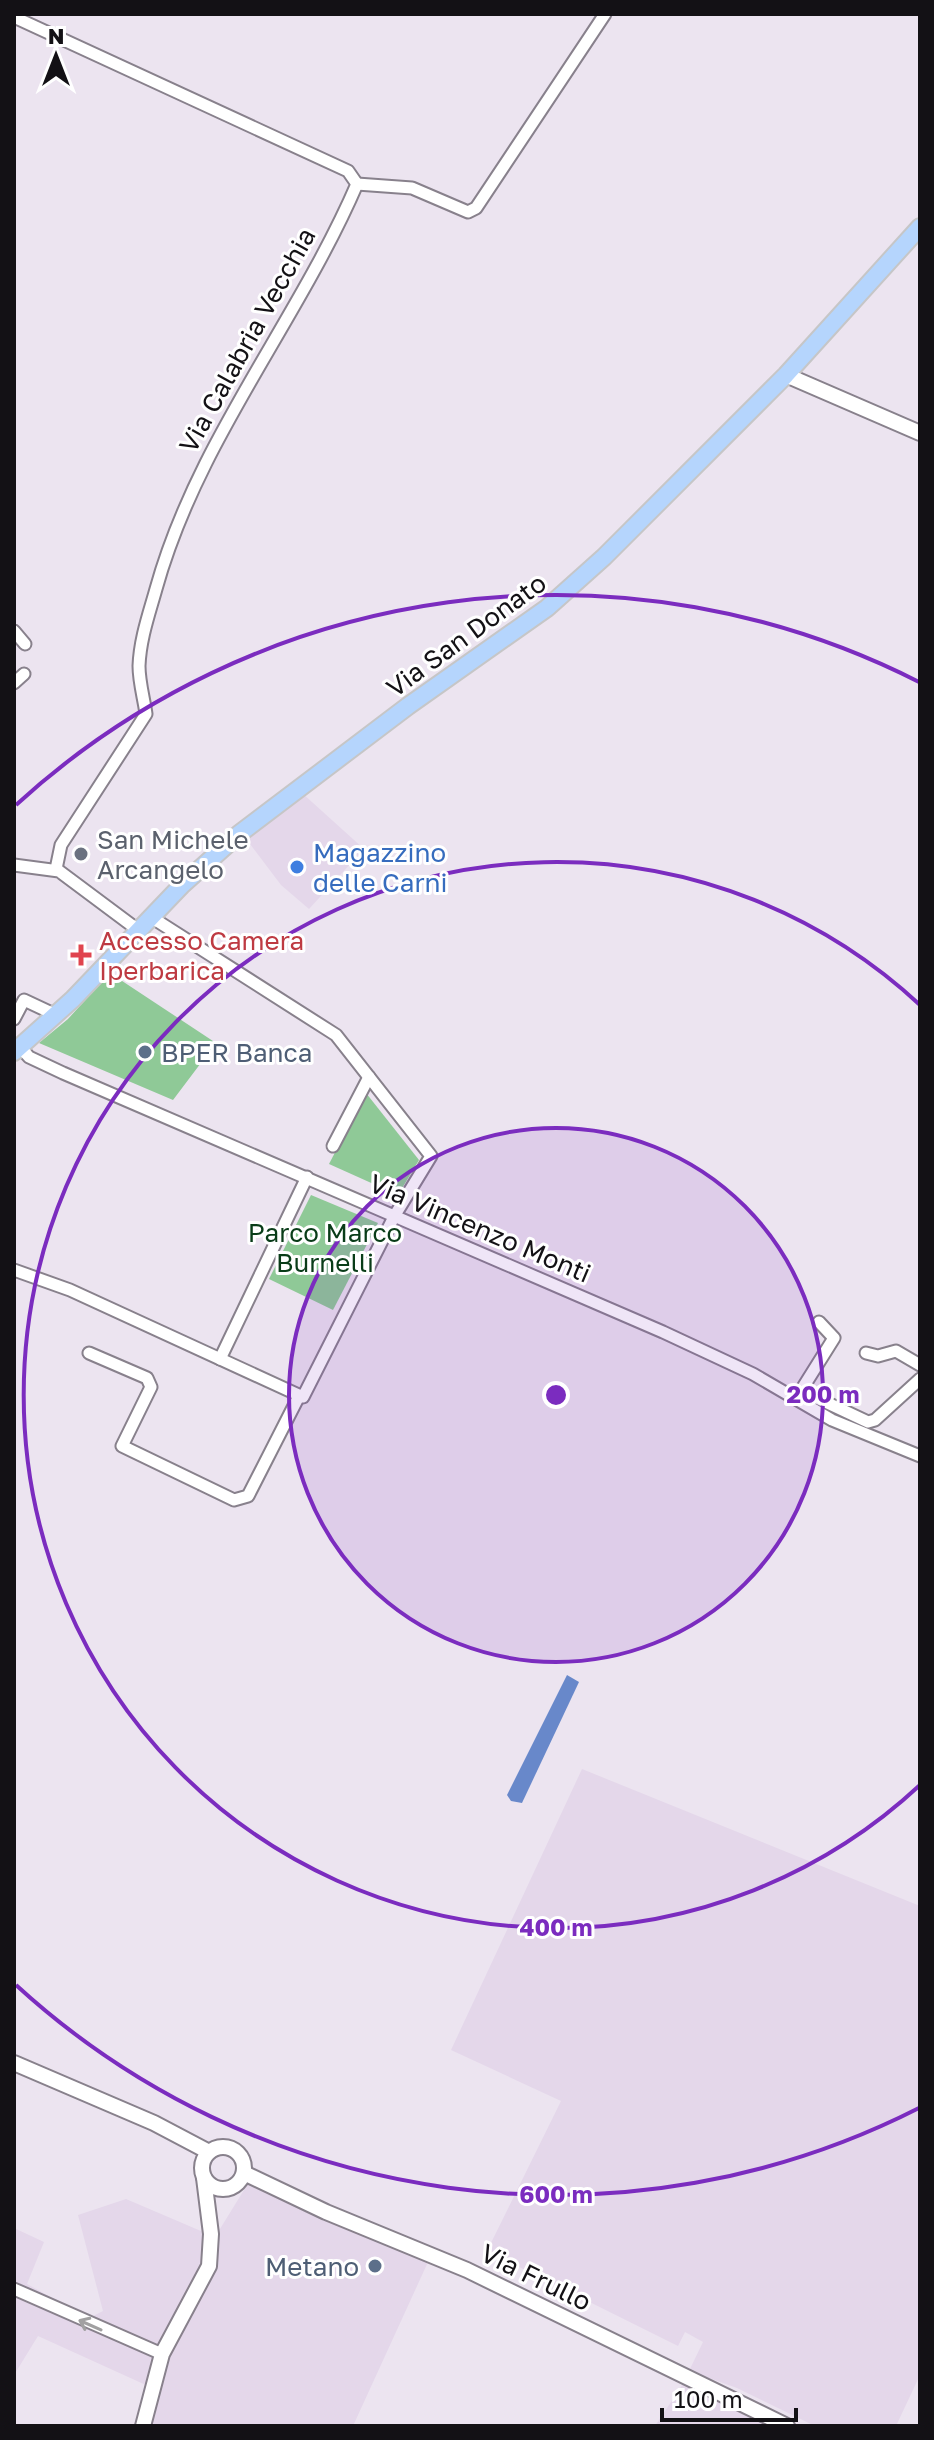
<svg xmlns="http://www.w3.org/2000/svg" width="934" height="2440" font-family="'Golos Text',sans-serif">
<rect width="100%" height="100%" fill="#ece4f0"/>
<g fill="#e4d7ea">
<path d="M302,793L364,849L309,909L281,885L247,840Z"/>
<path d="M582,1769L920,1906V2375L896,2426H815L737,2388L689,2371L703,2342L685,2332L678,2346L487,2251L561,2101L451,2050Z"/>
<path d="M252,2177L419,2250L428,2262L353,2426H140L148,2386L38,2336L14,2375V2228L44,2242L27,2284L89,2318L103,2311L78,2215L126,2199L215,2237Z"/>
<path d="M685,2381L780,2426H655Z"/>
</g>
<g fill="#8fc997">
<path d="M110,973L216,1043L173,1100L39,1043L68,1019Z"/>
<path d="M366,1093L419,1160L398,1195L329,1164Z"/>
<path d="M311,1195L378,1223L333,1310L269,1279Z"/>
</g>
<path fill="#6888ca" d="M567,1675L579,1682L522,1803L511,1801L507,1795Z"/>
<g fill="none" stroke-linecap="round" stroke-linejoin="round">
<defs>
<g id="minor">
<path d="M14,17L348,171L357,184C297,323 197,441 156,589C149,614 140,639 139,666C139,682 144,699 146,714L61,845L56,869"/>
<path d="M357,184L412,188L468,212L476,208L605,14"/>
<path d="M14,631L25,644"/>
<path d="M14,683L24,674"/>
<path d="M14,865L59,871L138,930"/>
<path d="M14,1019L24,1000L56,1015"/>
<path d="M21,1048L29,1057L63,1073L663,1332L753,1374L832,1420L920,1456"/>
<path d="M333,1146L369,1077"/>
<path d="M14,1270L70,1290L303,1397L395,1215L431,1156L336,1035L151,917"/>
<path d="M89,1353L147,1378L151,1387L122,1446L234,1500L248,1496L299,1396"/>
<path d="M866,1353L878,1356L896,1351L920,1365"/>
<path d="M220,1359L307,1177"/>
<path d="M802,1391L868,1422L875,1420L920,1379"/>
<path d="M797,1397L834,1338L819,1322"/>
<path d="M14,2289L162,2354"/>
</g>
<g id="tertiary">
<path d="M786,375L920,433"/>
<path d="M14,2063L154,2123L209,2152"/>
<circle cx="223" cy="2168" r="21"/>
<path d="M244,2173L326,2212L467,2270L787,2426"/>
<path d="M143,2426L162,2354L209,2266L211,2234L204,2178"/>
</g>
<path id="primary" d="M14,1052L73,999L182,885L239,834L408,706L547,608L604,557L786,375L920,227"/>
</defs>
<use href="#minor" stroke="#88818c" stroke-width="15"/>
<use href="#tertiary" stroke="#88818c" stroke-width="18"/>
<use href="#primary" stroke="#c6c6c7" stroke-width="20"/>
<use href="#minor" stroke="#fff" stroke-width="11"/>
<use href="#tertiary" stroke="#fff" stroke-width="14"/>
<use href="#primary" stroke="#b5d5fd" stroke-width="16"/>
</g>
<defs><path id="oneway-shaft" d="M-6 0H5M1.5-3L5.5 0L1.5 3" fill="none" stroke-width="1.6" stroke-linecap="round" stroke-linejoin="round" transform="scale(2)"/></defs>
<use stroke="#a1a0a1" href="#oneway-shaft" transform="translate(90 2325) rotate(-156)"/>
<circle cx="556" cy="1395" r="267" fill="#7b2cbf" fill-opacity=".12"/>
<g fill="none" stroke="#7b2cbf" stroke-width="4">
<circle cx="556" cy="1395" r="267"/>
<path d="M920 1785A533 533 0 1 1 920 1005"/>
<path d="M919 2108A800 800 0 0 1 16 1985M16 805A800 800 0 0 1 919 682"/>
</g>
<circle fill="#6b7280" stroke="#fff" stroke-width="3" cx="81" cy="854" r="8"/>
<circle fill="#3f7fe0" stroke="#fff" stroke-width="3" cx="297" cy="867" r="8"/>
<path fill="#e0444e" stroke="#fff" stroke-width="3" d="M77 943h8v8h8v8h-8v8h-8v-8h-8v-8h8z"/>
<g fill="#5c6f8a" stroke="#fff" stroke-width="3">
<circle cx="145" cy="1052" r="8"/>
<circle cx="375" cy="2266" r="8"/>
</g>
<g text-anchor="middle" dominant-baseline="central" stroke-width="6" stroke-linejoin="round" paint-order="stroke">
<g font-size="26" fill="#131115" stroke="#fff">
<text transform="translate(247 340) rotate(-61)">Via Calabria Vecchia</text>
<text transform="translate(466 635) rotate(-36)">Via San Donato</text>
<text transform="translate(480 1228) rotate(23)">Via Vincenzo Monti</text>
<text transform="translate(536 2277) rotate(26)">Via Frullo</text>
</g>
<g font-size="26" fill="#5b616d" stroke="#fff" text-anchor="start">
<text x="97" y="839">San Michele<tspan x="97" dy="30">Arcangelo</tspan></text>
</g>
<g font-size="26" fill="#366cbe" stroke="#fff" text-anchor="start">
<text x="313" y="852">Magazzino<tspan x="313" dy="30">delle Carni</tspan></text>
</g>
<g font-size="26" fill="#be3a42" stroke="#fff" text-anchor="start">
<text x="99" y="940">Accesso Camera<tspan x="99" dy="30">Iperbarica</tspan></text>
</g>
<g font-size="26" fill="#4e5e75" stroke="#fff" text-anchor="start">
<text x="161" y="1052">BPER Banca</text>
<text x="359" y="2266" text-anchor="end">Metano</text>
</g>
<g font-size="26" fill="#093c18" stroke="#fff">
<text x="325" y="1232">Parco Marco<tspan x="325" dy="30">Burnelli</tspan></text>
</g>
</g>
<circle cx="556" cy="1395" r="12" fill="#7b2cbf" stroke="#fff" stroke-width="4"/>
<g font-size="24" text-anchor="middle" font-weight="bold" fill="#7b2cbf" stroke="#fff" stroke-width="6" stroke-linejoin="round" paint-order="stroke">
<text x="823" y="1403">200 m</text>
<text x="556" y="1936">400 m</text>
<text x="556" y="2203">600 m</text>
</g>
<rect width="934" height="2440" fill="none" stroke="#131115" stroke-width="32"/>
<g transform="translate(56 56)" stroke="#ffffff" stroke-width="6" paint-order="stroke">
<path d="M0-6L14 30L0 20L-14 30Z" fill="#131115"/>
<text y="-12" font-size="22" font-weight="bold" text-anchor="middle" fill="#131115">N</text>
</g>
<path d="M662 2408v12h134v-12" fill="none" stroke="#131115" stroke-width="4"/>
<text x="674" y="2408" font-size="24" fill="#131115" stroke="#ffffff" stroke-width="6" paint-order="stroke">100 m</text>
</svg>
